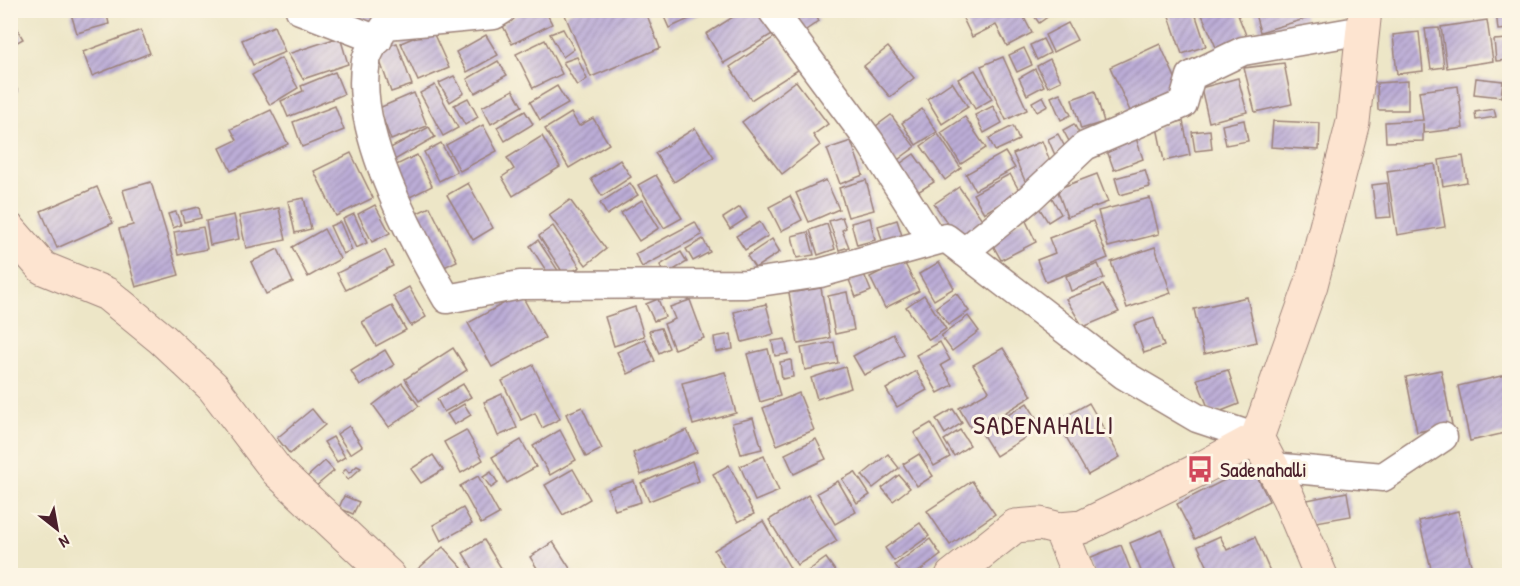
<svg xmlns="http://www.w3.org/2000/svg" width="1520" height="586" font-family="'Patrick Hand',sans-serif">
<defs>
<pattern id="building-hatch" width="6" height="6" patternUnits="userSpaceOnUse" patternTransform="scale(1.5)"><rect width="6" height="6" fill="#bcadd7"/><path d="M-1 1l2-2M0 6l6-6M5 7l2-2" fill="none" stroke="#9b8caf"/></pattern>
</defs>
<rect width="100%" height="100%" fill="#fcf5e5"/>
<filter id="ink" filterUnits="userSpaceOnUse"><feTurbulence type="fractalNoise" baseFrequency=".0167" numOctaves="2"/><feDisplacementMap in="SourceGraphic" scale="12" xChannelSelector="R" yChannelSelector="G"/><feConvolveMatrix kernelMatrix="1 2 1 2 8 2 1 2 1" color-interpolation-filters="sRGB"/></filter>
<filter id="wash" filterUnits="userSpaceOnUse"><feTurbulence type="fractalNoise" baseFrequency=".008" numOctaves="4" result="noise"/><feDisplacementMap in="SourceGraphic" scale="24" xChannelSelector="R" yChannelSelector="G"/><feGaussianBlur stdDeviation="1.35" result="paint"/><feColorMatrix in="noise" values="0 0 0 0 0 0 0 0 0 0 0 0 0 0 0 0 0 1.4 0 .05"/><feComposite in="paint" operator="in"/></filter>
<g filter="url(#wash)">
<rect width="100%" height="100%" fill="#ede6c7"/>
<g id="blocks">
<g fill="url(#building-hatch)">
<path d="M83,10H106L109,24L77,33L71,14Z"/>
<path d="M348,10H393L358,29Z"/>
<path d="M527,10H545L552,24L512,44L502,24Z"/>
<path d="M576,10H645L660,48L591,77L565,15Z"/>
<path d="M661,10H709L669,28Z"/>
<path d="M744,10H760L774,33L724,63L706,34Z"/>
<path d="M784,10H812L819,21L800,34Z"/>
<path d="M959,10H1020L1032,33L1007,46L996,25L972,37Z"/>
<path d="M1030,10H1057L1039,23Z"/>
<path d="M1167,10H1194L1206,46L1182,54Z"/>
<path d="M1200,10H1236L1248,40L1218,52Z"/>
<path d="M1254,10H1303L1305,19L1260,32Z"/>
<path d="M1510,10V29L1498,30L1496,11Z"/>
<path d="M10,17L23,39L10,46Z"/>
<path d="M1487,20L1493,61L1447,68L1441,27Z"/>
<path d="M1068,23L1077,40L1053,52L1045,35Z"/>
<path d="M274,26L285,52L253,65L242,40Z"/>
<path d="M1439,28L1444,67L1431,69L1425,29Z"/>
<path d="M563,29L574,49L563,57L550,34Z"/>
<path d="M141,30L150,53L92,76L83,52Z"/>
<path d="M432,30L449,68L418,81L401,43Z"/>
<path d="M1419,32L1423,71L1397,74L1393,35Z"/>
<path d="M486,35L498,55L467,72L456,52Z"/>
<path d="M776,36L798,70L751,100L730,67Z"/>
<path d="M340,37L348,64L303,79L288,54Z"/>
<path d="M1043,39L1050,53L1037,60L1030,45Z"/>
<path d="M1508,39L1509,60L1496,61L1494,40Z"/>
<path d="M545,40L562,74L533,88L516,54Z"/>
<path d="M397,43L412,85L391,92L376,50Z"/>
<path d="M1160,44L1181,91L1131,113L1110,67Z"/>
<path d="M888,47L914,78L890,97L864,66Z"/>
<path d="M1024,48L1032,65L1017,72L1009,55Z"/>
<path d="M577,57L587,79L577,86L563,62Z"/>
<path d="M1003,57L1027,110L1006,120L981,66Z"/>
<path d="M281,58L298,88L270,105L252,75Z"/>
<path d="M1050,59L1061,81L1048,87L1037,66Z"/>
<path d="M498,61L507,75L475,93L467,79Z"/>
<path d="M1284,63L1292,104L1255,112L1244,68Z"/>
<path d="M1035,69L1044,86L1027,95L1019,78Z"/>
<path d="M975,70L992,99L975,109L958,79Z"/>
<path d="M335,72L344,94L288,117L281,101L303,91L301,86Z"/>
<path d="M454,76L464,93L450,102L439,83Z"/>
<path d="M1238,78L1247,112L1209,122L1201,88Z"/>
<path d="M1476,78L1503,81L1501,97L1474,94Z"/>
<path d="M10,79L18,91L10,96Z"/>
<path d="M796,81L828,124L813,135L820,145L782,174L742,122Z"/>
<path d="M1408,81V110H1378L1377,83Z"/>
<path d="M952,82L968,107L942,124L927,99Z"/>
<path d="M435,85L458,128L443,136L420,93Z"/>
<path d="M557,86L568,104L540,120L530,102Z"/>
<path d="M1458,86L1463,128L1424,133L1423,123V141L1386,142L1385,122L1423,120L1419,91Z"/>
<path d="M513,90L522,106L491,124L482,107Z"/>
<path d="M1095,91L1104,122L1081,129L1072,99Z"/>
<path d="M414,93L427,126L391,140L379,108Z"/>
<path d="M1060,93L1071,115L1061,120L1051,97Z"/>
<path d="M1043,96L1048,106L1037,112L1032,102Z"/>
<path d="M468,98L478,117L465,125L454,105Z"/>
<path d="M335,106L344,130L302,147L293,122Z"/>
<path d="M993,106L1002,123L984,133L975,115Z"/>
<path d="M922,109L937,132L916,145L902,123Z"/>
<path d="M1494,109L1496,117L1476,120L1475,112Z"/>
<path d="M271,110L288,144L231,171L220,148L237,140L231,129Z"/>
<path d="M525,111L533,124L505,141L497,127Z"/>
<path d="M571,113L579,126L593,118L609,144L569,168L545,129Z"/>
<path d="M891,115L915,147L891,165L868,132Z"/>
<path d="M965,117L986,148L961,164L941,133Z"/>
<path d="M1244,120L1248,141L1226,145L1222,125Z"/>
<path d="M1183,121L1190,155L1164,161L1157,127Z"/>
<path d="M1273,121L1320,123L1319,150L1271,147Z"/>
<path d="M1074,124L1081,137L1070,143L1063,130Z"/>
<path d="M483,125L497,151L460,171L446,145Z"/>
<path d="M1013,126L1019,140L995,151L989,138Z"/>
<path d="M429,127L435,137L391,162L385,151Z"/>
<path d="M695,128L714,157L674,182L655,153Z"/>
<path d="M1210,130L1212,149L1195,151L1192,132Z"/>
<path d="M938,134L961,168L945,180L921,146Z"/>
<path d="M1058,134L1066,149L1055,155L1048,139Z"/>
<path d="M542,136L560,167L513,196L502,177L514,169L507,158Z"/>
<path d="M1136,138L1143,159L1114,170L1106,148Z"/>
<path d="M851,141L863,175L840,184L827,149Z"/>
<path d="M1042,141L1054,171L1026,183L1013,154Z"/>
<path d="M441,143L457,172L439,181L424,152Z"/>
<path d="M1005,152L1015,168L975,190L966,174Z"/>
<path d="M351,153L373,198L336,216L314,171Z"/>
<path d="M914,154L934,182L913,195L894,168Z"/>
<path d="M417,155L432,186L406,199L390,168Z"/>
<path d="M1463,156L1467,182L1443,186L1439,160Z"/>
<path d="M620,160L631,177L602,196L591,179Z"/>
<path d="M1435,164L1445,227L1397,235L1387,171Z"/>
<path d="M1145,170L1150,187L1120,195L1115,178Z"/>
<path d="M1010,174L1020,192L984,213L973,194Z"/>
<path d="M1097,174L1108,202L1067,217L1057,189Z"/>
<path d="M656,175L682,218L664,228L638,185Z"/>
<path d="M826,180L839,209L809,222L796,193Z"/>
<path d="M866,180L874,210L848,217L839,188Z"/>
<path d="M151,182L179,275L136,287L119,229L133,225L123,190Z"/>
<path d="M468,183L493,228L473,240L447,195Z"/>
<path d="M630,183L638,195L607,215L600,203Z"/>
<path d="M1387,183L1391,217L1376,218L1372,185Z"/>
<path d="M97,187L113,223L57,248L41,211Z"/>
<path d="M959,187L987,226L962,244L934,204Z"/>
<path d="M790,196L802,220L781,231L769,207Z"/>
<path d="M304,198L311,229L295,233L288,201Z"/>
<path d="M1052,198L1061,214L1048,222L1038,206Z"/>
<path d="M1150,198L1159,234L1108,247L1098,211Z"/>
<path d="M570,200L606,249L586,265L549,215Z"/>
<path d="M642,200L659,228L639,241L621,213Z"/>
<path d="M375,205L390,233L372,242L358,214Z"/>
<path d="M199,207L201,218L184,222L181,211Z"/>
<path d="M430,207L457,261L440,269L413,215Z"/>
<path d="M740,207L747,218L730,229L723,218Z"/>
<path d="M279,208L286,240L246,248L239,216Z"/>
<path d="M176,212L181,225L173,228L168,214Z"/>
<path d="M354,214L367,243L356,248L343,219Z"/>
<path d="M234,215L239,239L210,245L206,221Z"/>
<path d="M842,217L846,228L842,230L849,247L839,250L829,221Z"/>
<path d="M870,218L875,240L857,245L851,223Z"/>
<path d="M1025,219L1036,242L1001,260L989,238Z"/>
<path d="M897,220L904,242L884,248L878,226Z"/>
<path d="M1093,221L1108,258L1046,282L1037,260L1055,253L1049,238Z"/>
<path d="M340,222L352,250L343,254L330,226Z"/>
<path d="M695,222L702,235L642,267L635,254Z"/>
<path d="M760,222L768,236L745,250L736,236Z"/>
<path d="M827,224L835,249L818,255L810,230Z"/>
<path d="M553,226L580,267L565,276L539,236Z"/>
<path d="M203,227L207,249L178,255L174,232Z"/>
<path d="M324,229L340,259L308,277L292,247Z"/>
<path d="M808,232L814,255L797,258L792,236Z"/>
<path d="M703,239L710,252L693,261L686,249Z"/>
<path d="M772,239L780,252L755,268L747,256Z"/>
<path d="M538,240L559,272L551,278L530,246Z"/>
<path d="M1155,247L1171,293L1127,308L1111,262Z"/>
<path d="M278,249L293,282L266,294L251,262Z"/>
<path d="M385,250L393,266L346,290L337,273Z"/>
<path d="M681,252L687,262L665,275L660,265Z"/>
<path d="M903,260L919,291L885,308L870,277Z"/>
<path d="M939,262L954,288L934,300L919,274Z"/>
<path d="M1098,264L1104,278L1071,291L1066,276Z"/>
<path d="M864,274L871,291L856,297L849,280Z"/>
<path d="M1103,285L1119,312L1083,327L1066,299Z"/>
<path d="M409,287L426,317L411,326L393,296Z"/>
<path d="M821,288L830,338L798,344L789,293Z"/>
<path d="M847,292L854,330L835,334L828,296Z"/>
<path d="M956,293L969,311L948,325L936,307Z"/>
<path d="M521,294L545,338L492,367L468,323Z"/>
<path d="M924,295L946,329L929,340L906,307Z"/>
<path d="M1247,297L1257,342L1204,354L1194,309Z"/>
<path d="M658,299L665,317L654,321L646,304Z"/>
<path d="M690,300L704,338L674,349L664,324L675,319L670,307Z"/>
<path d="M766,304L774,334L742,342L734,312Z"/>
<path d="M392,306L406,330L376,346L362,322Z"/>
<path d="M635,307L644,336L614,346L605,317Z"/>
<path d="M968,316L979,331L952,351L941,336Z"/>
<path d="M1154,318L1164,346L1144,353L1134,325Z"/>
<path d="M661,328L669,348L659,353L649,331Z"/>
<path d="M731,334L733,349L716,352L714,337Z"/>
<path d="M893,334L904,355L864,375L853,356Z"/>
<path d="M645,339L655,361L628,374L617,352Z"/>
<path d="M785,339L788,354L775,356L772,341Z"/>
<path d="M834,342L838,363L805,370L801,348Z"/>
<path d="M940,342L950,360L941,365L953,385L938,393L916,355Z"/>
<path d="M453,348L467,370L419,401L405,379Z"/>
<path d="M1003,348L1032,396L973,432L959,408L989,391L973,365Z"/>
<path d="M768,349L780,396L760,402L747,354Z"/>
<path d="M385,350L394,365L360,386L351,371Z"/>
<path d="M791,360L793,377L782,379L780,362Z"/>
<path d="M533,365L560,419L542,428L535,413L521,420L502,381Z"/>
<path d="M845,367L851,388L817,399L811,378Z"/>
<path d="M1228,370L1239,404L1211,415L1197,379Z"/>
<path d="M1441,370L1452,425L1417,432L1406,377Z"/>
<path d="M916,371L927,390L897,407L886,389Z"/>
<path d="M725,372L736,413L693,425L682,383Z"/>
<path d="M1510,374V432L1470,441L1458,386Z"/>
<path d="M402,383L419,406L389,427L373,405Z"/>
<path d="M463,384L471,397L444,412L437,399Z"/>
<path d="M799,393L814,430L777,445L763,408Z"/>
<path d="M502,394L517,428L498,436L484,402Z"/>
<path d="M1027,403L1042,427L996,456L981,432Z"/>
<path d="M1089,403L1120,457L1088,475L1057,421Z"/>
<path d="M464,404L471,415L454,425L447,414Z"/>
<path d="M582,407L602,449L586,457L566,414Z"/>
<path d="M312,409L325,425L290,454L277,438Z"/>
<path d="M953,409L962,423L945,434L936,419Z"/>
<path d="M753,418L762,449L741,454L732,423Z"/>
<path d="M931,423L950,457L934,466L914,433Z"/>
<path d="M349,426L362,446L350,454L337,434Z"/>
<path d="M466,430L483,460L461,473L444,442Z"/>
<path d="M560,430L576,460L550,475L533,446Z"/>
<path d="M687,430L697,452L641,475L633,453Z"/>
<path d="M960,430L970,445L954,456L944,440Z"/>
<path d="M333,437L345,457L337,462L324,442Z"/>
<path d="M816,439L826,459L794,474L785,454Z"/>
<path d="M521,440L536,467L507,483L492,457Z"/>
<path d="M888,454L899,468L873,488L862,475Z"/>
<path d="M919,454L933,476L917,486L903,464Z"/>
<path d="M433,455L443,470L421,483L411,469Z"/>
<path d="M764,456L779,491L755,501L740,466Z"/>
<path d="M325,461L334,471L315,487L307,477Z"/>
<path d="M692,461L699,481L649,501L641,483Z"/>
<path d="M729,465L754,514L738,522L713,474Z"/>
<path d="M357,466L361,468L348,480L342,473L346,469L349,473Z"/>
<path d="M1252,466L1269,501L1195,539L1177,504Z"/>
<path d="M573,469L590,499L563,515L545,485Z"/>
<path d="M491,472L498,483L491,488L483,477Z"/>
<path d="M855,472L870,495L857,503L842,479Z"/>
<path d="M899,475L910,488L893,501L882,488Z"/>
<path d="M478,476L499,514L481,524L460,486Z"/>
<path d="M634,481L641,502L615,510L608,489Z"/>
<path d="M838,481L856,512L835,524L817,493Z"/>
<path d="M972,481L995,514L950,545L927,511Z"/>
<path d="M1347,492L1351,516L1311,523L1307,500Z"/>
<path d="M808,495L837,541L797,565L769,520Z"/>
<path d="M344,496L359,502L353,514L339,508Z"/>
<path d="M463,508L472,524L441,541L433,525Z"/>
<path d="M1458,511L1473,573L1433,576L1419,521Z"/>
<path d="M763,521L790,568L778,576H729L714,550Z"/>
<path d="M920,523L929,536L894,561L885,548Z"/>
<path d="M1162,530L1180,576H1143L1130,543Z"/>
<path d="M1220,536L1227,550L1255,537L1272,576H1212L1198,546Z"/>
<path d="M930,539L941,555L913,576H903L895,565Z"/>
<path d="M484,540L506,576H477L463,553Z"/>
<path d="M553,542L573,573L568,576H542L530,557Z"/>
<path d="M1121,545L1133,576H1096L1089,558Z"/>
<path d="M443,547L462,568L454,576H410Z"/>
<path d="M826,558L836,572L831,576H801Z"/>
</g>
</g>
</g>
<g filter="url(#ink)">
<use href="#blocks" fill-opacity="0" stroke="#9c8279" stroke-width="1.5"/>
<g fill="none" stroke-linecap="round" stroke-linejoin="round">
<defs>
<g id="street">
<path d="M300,10L378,40"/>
<path d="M502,10L494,15L386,25C380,35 368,49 366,61C353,130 412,240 447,299L520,285L746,284L820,273L946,238L1124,375L1197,418L1257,438"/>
<path d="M772,10L870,142L933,241"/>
<path d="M964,252L1030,198L1085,146L1183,104L1191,76L1243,51L1363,30"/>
<path d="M1272,467L1383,477L1443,437"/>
</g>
<g id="secondary">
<path d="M10,230L43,268L107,294L162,339L213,387L277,471L389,576"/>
<path d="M1257,438L1288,497L1321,576"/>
<path d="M1060,529L1079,576"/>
<path d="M952,576L1015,526L1040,524L1060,529L1082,527L1200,469L1257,438L1311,285L1353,122L1365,10"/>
</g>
</defs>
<use href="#street" stroke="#9c8279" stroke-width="31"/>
<use href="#secondary" stroke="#9c8279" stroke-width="35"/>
<use href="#street" stroke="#fff" stroke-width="28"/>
<use href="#secondary" stroke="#fde4d0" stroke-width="33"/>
</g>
</g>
<defs>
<symbol id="bus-bare" viewBox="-9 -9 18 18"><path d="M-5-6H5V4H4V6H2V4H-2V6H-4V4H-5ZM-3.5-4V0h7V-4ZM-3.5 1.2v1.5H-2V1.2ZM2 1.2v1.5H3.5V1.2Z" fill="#d1495b" stroke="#fcf5e5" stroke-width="2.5" paint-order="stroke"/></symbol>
</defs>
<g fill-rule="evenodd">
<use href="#bus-bare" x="1181" y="450" width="38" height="38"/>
</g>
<g text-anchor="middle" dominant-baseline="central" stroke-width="6" stroke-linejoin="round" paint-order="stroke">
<g font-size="22" fill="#4a1f2b" stroke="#fcf5e5" text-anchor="start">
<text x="1220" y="469">Sadenahalli</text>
</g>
<g font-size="26" letter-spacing="1.5" fill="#4a1f2b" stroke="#fcf5e5">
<text x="1044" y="424">SADENAHALLI</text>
</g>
</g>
<rect width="1520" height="586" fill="none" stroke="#fcf5e5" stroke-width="36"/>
<g transform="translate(57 529) rotate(149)" stroke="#fcf5e5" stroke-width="4.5" paint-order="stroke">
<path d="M0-4.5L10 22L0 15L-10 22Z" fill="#4a1f2b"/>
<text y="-9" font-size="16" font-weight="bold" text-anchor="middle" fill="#4a1f2b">N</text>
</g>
</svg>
